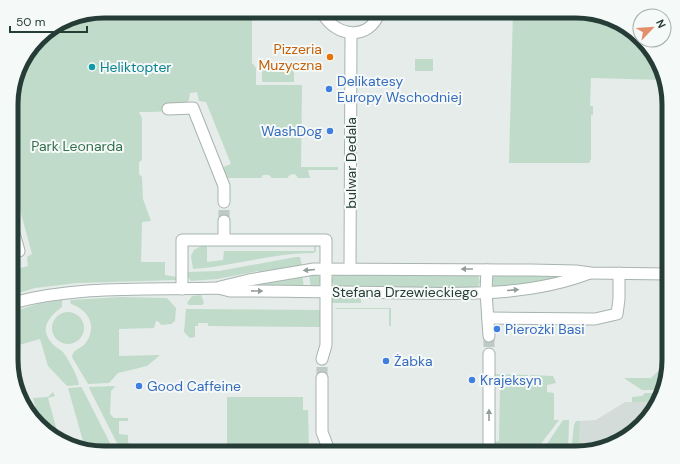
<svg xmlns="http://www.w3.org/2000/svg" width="680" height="464" font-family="'DM Sans',sans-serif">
<rect width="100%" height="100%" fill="#e5ece9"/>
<path fill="#d3dcd8" d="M625,402H655L650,417L618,443L579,452L580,421L596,420Z"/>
<g fill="#c0dbc9">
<path d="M582,11L633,30L659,62L664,80L591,78L590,106H593V115H591V159L589,163H509L513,12Z"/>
<path d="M252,14V63L256,68V85H302L301,167H338V170H308L310,178H298L295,174L290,175L287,178H272L269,175H263L261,178H227L223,167L231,164L206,102L199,101L197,92L190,93L189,100C177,113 156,112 139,112L142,118V160L139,162V174L142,177L143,199L151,221L142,222L141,262H165V275L177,277L176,280L77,283L35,288L12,295V261H13L16,269L28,266L27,257L32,254L12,180V91L23,58L43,34L74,16Z"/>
<rect x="415" y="59" width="18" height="12"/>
<path d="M294,63V82H262V64Z"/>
<path d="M314,244H316V251L314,253C273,253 234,266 193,269L191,256L194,250L201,246H207V262L223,260L224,251H314Z"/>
<path d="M296,257H300L302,266L259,273L258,271L217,279L191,281L187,275V272L219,271Z"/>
<path d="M315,273L320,277L321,283L317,287L311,288L309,274Z"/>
<path d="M302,274L304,288L249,287V284Z"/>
<path d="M334,274H475L478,276L480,282L477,288L336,287L331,281Z"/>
<path d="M496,275H563L564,278L498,288L492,285V277Z"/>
<path d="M201,295L204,303L202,305H189L187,303L192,296Z"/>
<path d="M352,296L361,298V303H331L333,297Z"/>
<path d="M121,297L167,298L176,308L175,321L171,324L161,325L159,322L156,321L154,328L119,329V356L160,355L147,366L118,373L109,383L88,384L72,357C73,349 80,349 85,344C98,327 89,310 71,304L70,300Z"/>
<path d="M62,300V307C50,316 39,327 51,342C54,347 59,348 63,352C68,359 78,376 79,385L67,386L48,366L40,339L19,345L12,340V312L41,303Z"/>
<path d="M336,308H391V326H389V309H335Z"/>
<path d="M186,309L321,310V327L208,326V323H198V326H195V337L190,338L184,332Z"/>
<circle cx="68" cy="328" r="16"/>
<path d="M666,364H669V366L660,390H642L624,378H651Z"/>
<path d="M491,374L528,375V384H530V375L553,376L556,383L547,385V392L554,393V420H559L537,449L538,453H501L494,442L499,441L500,388L491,383Z"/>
<path d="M114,386L118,388L115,387L111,391L110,414L114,418H128V421H119V434L128,435V442L135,453H122L89,388V387Z"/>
<path d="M81,387L82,388L115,453H98L85,448L68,388Z"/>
<path d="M53,392L55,396L48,398L59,438C37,430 39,419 33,398L48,397Z"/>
<path d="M645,393H659L655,402H632V397L642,396Z"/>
<path d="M227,397H303V410H308L309,452L227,453Z"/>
<path d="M563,420H569L568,453H541Z"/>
<path d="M576,421H580L579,452L571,453L574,425Z"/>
</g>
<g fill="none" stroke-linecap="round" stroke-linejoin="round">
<g stroke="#bfc9c5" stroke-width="11" stroke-dasharray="11 5.5" stroke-linecap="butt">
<path d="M224,221V202"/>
<path d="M489,336V354"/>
<path d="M322,378V359"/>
</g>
<defs>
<g id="minor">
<path d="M323,14C336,37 369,41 379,13"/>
<path d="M168,109L193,108L224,186V202"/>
<path d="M224,239V221"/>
<path d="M12,253L19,251L12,226"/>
<path d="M350,269L351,33"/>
<path d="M487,270L486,292L489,336"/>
<path d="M220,287L249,280L314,269L531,270L576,271L590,273L669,274"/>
<path d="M182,289V240H326V345L322,359"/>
<path d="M12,303C79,285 149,290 218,288L230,291C288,291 346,292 403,293C465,294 531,296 590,273"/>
<path d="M488,318L595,319L617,314L619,299V273"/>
<path d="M489,354V444L493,453"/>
<path d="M322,378V432L330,453"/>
</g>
</defs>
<use href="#minor" stroke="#a8b4b0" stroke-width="13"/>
<use href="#minor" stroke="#fff" stroke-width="11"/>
</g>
<defs><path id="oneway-solid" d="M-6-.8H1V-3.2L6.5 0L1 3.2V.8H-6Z"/></defs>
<g fill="#929e9b">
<use href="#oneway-solid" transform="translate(467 269) rotate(180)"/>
<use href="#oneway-solid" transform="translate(309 270) rotate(175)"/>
<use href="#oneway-solid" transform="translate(513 290) rotate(-5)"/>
<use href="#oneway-solid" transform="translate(257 291) rotate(1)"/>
<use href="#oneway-solid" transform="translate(489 415) rotate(-90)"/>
</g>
<circle fill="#e8710a" stroke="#f5f9f7" stroke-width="1.5" cx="330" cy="57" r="4"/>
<circle fill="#0f9aa8" stroke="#f5f9f7" stroke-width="1.5" cx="92" cy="67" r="4"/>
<g fill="#3f7fe0" stroke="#f5f9f7" stroke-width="1.5">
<circle cx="329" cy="89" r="4"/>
<circle cx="330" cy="131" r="4"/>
<circle cx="497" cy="329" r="4"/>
<circle cx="386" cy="361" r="4"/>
<circle cx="472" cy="380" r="4"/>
<circle cx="139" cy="386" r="4"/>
</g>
<g text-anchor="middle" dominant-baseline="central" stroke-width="4" stroke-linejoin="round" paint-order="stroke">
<g font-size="14" fill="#c56008" stroke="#f5f9f7" text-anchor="end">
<text x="322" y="49">Pizzeria<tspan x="322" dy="16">Muzyczna</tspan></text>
</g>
<g font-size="14" fill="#0d838f" stroke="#f5f9f7" text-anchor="start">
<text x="100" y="67">Heliktopter</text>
</g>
<g font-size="14" fill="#366cbe" stroke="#f5f9f7" text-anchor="start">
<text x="337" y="81">Delikatesy<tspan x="337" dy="16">Europy Wschodniej</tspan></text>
<text x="322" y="131" text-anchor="end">WashDog</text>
<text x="505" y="329">Pierożki Basi</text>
<text x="394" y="361">Żabka</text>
<text x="480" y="380">Krajeksyn</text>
<text x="147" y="386">Good Caffeine</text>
</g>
<g font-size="14" fill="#346f4e" stroke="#f5f9f7">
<text x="77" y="146">Park Leonarda</text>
</g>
<g font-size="14" fill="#263c37" stroke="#f5f9f7">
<text transform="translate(351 163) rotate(-90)">bulwar Dedala</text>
<text x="405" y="292">Stefana Drzewieckiego</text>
</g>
</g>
<path d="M0 0H680V464H0ZM104 18H576A86 86 0 0 1 662 104V360A86 86 0 0 1 576 446H104A86 86 0 0 1 18 360V104A86 86 0 0 1 104 18Z" fill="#f5f9f7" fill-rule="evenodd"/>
<path fill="none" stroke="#263c37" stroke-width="5" d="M104 18H576A86 86 0 0 1 662 104V360A86 86 0 0 1 576 446H104A86 86 0 0 1 18 360V104A86 86 0 0 1 104 18Z"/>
<g transform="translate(652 28) rotate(65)"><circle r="19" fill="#f5f9f7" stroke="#a2adaa"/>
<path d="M0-3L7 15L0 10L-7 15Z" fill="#e48f6b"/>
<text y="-6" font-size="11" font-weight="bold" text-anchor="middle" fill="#263c37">N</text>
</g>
<path d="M10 26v6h77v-6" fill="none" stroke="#263c37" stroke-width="2"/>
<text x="16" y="26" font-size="12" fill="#263c37" stroke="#f5f9f7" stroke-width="3" paint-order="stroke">50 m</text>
</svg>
